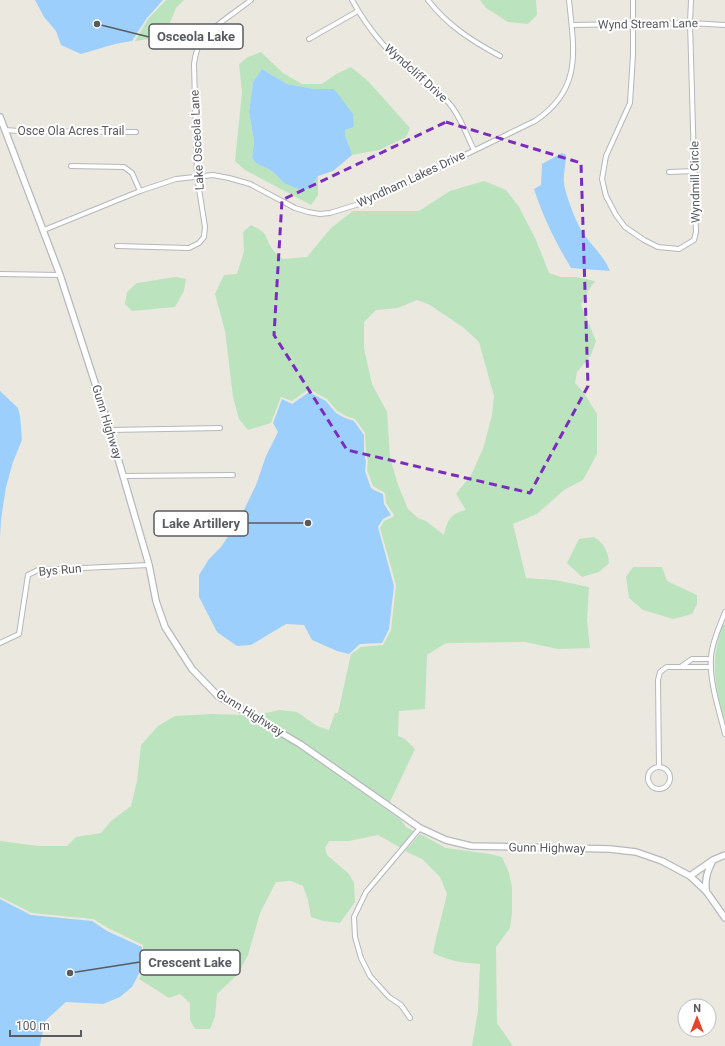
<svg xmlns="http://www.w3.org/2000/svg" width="725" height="1046" font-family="Roboto,sans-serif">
<rect width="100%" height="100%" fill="#ebe9df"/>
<g fill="#bbe3bd" fill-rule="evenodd">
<path d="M166,0H184L176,8L166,32L149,39L135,41L148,19Z"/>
<path d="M480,0H536L537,15L528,24L508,22L486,8Z"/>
<path d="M261,52L283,73L302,84H322L336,74L351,67L368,81L410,128L406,137L379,150L352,155C350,144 345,141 345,130L354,127L334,89H314L287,84L262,69L253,82L249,112L254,141L252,158L256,163L272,171L284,183L318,176V195L311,205L245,170L235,161L242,92L239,64L248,57Z"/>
<path d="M484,181L506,190L519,207L536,240L549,273L561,277H576L595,281L588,291L581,305L596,341L591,355L577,372L575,383L584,393L597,414V454L583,480L564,490L537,514L513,524L526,578L555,580L589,587L587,620L590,648L558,649L525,642L446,643L427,655L425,709L399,711L398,736L405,739L415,749L389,804L301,742L256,715L280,710L297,712L317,726L329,730L335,713H338L351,654L361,647L383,645L391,630L396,585L380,528L384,521L393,517L394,515L386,503L385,493L373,486L367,470L368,462L366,453L365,433L355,419L346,416L337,411L327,399L309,389L292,401L281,397L271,423L248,430L239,419L233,397L225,331L215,294L224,275L237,274L244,251L243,232L251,225C271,234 263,236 273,250C276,254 280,257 283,259L307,257L331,228L353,211H419L450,191ZM417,300L430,305L464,328L479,342L494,396L492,415L483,449L471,475L456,494L466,510C450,514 448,519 444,535L426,521L418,518L408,509L398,485L390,457L387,412L372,384L364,348V322L376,310L398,308Z"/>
<path d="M176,277L186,279L184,291L175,307L132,311L125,304L127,292L137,283Z"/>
<path d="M594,537C604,544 608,550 609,563L599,572L582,577L567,563L579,539Z"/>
<path d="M633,567H662L667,581L697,595V604L692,614L673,619L643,610L629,598L626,577Z"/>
<path d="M723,624L725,625V719H724C714,683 710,660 723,624Z"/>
<path d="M212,714L245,715L298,747L401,820L406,827L415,832L401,848L378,835L349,841H329L325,848L327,855L349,874L354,883L355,902L340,923L323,921L311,917L308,900L303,886L291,881L276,882L260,913L248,955L238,974L217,994L215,1017L210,1029H195L190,1020V1003L180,994L169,998L139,979L144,969L143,945L108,928L93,919L32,913L0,897V841L38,846H67L76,837L101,833L111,821L131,806L137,781L141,745L158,726L175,716Z"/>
<path d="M420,834L446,848L490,854L502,857L509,873L512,887V913L510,928L496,947L497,1023L513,1046H472L478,1011L480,964C462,963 450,961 433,953L436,939L447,894L440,877L422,859L405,851Z"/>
</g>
<g fill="#9dcffd">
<path d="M35,0H163L147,18L132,41L115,44L81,54L61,45L56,31L44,17Z"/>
<path d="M262,69L287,84L314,89H334L353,114L354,127L345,130C345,141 350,144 352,155L333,171L318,176L309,189L301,190L284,183L272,171L256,163L252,158L254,141L249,112L253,82Z"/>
<path d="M562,153L566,155C566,165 563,174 564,183C565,194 577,224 583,233C592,246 604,256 610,271L571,268C556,243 543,217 534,189L541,185L542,164Z"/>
<path d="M0,391L18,408L20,416L22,440L13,462L6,487L1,520L0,538Z"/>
<path d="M309,392L326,401L336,413L345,418L354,421L364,435V453L366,462L365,471L371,488L374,490L383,494L384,504L391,515L383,519L378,527L394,586L389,629L382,643L360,644L349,654L337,651L312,640L304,625L286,624L251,645L237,646L217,632L199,597V575L209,559L221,547L240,518L256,485L266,456L278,432L273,423L282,399L292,404Z"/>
<path d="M0,899L31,915L92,921L107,931L142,947V968L132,987L120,997L103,1004L66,1002L45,1021L40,1045L39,1046H0Z"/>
</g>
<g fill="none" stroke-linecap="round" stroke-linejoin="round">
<defs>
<g id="minor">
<path d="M352,0C369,31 392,57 419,79C428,86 440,93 448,102C460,115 466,134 474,150"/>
<path d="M428,0C447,25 472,41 500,56"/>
<path d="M633,0V55L630,103L606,156L602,179L606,196L616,215L625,227L644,240L658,247L679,249L694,240L696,232L690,23L691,0"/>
<path d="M572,25L690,23L725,25"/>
<path d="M309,39L358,11"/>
<path d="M5,130L19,131L136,132"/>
<path d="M71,166L124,167L132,173L140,191"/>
<path d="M669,172L695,171"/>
<path d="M44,230L140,191L176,179L213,175L229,178L250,184L295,208L308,212L320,214L330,213L372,200L535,121C583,89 574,50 569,0"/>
<path d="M117,246L189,248L199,243L204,237L205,227L197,176L194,64C195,56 197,47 202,40C214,25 236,12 251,0"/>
<path d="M0,274L60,275"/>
<path d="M110,430L220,428"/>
<path d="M123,476L233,475"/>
<path d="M725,612C720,626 712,641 711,657C709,681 719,710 725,734"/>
<path d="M0,643L19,634L28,575L38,570L149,565"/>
<path d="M682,666L692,659H711"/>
<path d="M659,767L658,680L660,672L667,667H711"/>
<circle cx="659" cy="778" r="11"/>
<path d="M410,1018L401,1005L389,997L370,976L361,958L355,937L354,917L366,892L420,828"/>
</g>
<g id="secondary">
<path d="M0,117L60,275L106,417L149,565L156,601L165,627L192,669L218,696L300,744L420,828L446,840L471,846L610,849L636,852L662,861L690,876L706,891L725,918"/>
<path d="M690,876L713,860L725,855"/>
<path d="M706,891C705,879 707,872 712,862"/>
</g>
</defs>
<use href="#minor" stroke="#b5b7bc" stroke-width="6"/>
<use href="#secondary" stroke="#b5b8be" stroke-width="8"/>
<use href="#minor" stroke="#fff" stroke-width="4"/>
<use href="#secondary" stroke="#fff" stroke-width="5.5"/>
</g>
<path fill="none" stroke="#7b2cbf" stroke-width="3" stroke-dasharray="8 5" stroke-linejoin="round" d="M446,122L581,163L588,386L530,493L347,450L274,335L282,200Z"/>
<g text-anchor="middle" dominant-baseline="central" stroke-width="4" stroke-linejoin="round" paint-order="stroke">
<g font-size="12" fill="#585b60" stroke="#fff">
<text transform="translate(648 24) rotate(-1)">Wynd Stream Lane</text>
<text transform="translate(416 73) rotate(42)">Wyndcliff Drive</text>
<text x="71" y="131">Osce Ola Acres Trail</text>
<text transform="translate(197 140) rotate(-93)">Lake Osceola Lane</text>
<text transform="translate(411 179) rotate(-25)">Wyndham Lakes Drive</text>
<text transform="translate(695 182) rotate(-91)">Wyndmill Circle</text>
<text transform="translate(107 422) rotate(73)">Gunn Highway</text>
<text transform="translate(60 570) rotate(-5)">Bys Run</text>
<text transform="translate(250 713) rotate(32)">Gunn Highway</text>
<text transform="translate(547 848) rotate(1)">Gunn Highway</text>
</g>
</g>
<path fill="none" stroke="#585b60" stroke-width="1.5" d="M97 24L149 37M308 523L248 523M70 973L140 962"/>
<g fill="#585b60" stroke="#fff" stroke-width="1.5">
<circle cx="97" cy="24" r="4"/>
<circle cx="308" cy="523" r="4"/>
<circle cx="70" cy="973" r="4"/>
</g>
<g fill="#fff" stroke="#585b60" stroke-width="1.5">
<rect x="149" y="24" width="94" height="25" rx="4"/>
<rect x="154" y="511" width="94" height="25" rx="4"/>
<rect x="140" y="950" width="100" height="25" rx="4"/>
</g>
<g font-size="13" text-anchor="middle" font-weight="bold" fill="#585b60">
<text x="196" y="41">Osceola Lake</text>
<text x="201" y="528">Lake Artillery</text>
<text x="190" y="967">Crescent Lake</text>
</g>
<g transform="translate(697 1018)"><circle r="19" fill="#ffffff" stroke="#bcbdbf"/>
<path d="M0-3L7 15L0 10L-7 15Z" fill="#e4432c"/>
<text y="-6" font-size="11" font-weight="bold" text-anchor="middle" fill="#585b60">N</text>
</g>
<path d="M10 1030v6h71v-6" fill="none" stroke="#585b60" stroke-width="2"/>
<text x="16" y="1030" font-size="12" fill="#585b60" stroke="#ffffff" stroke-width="3" paint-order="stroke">100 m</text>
</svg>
